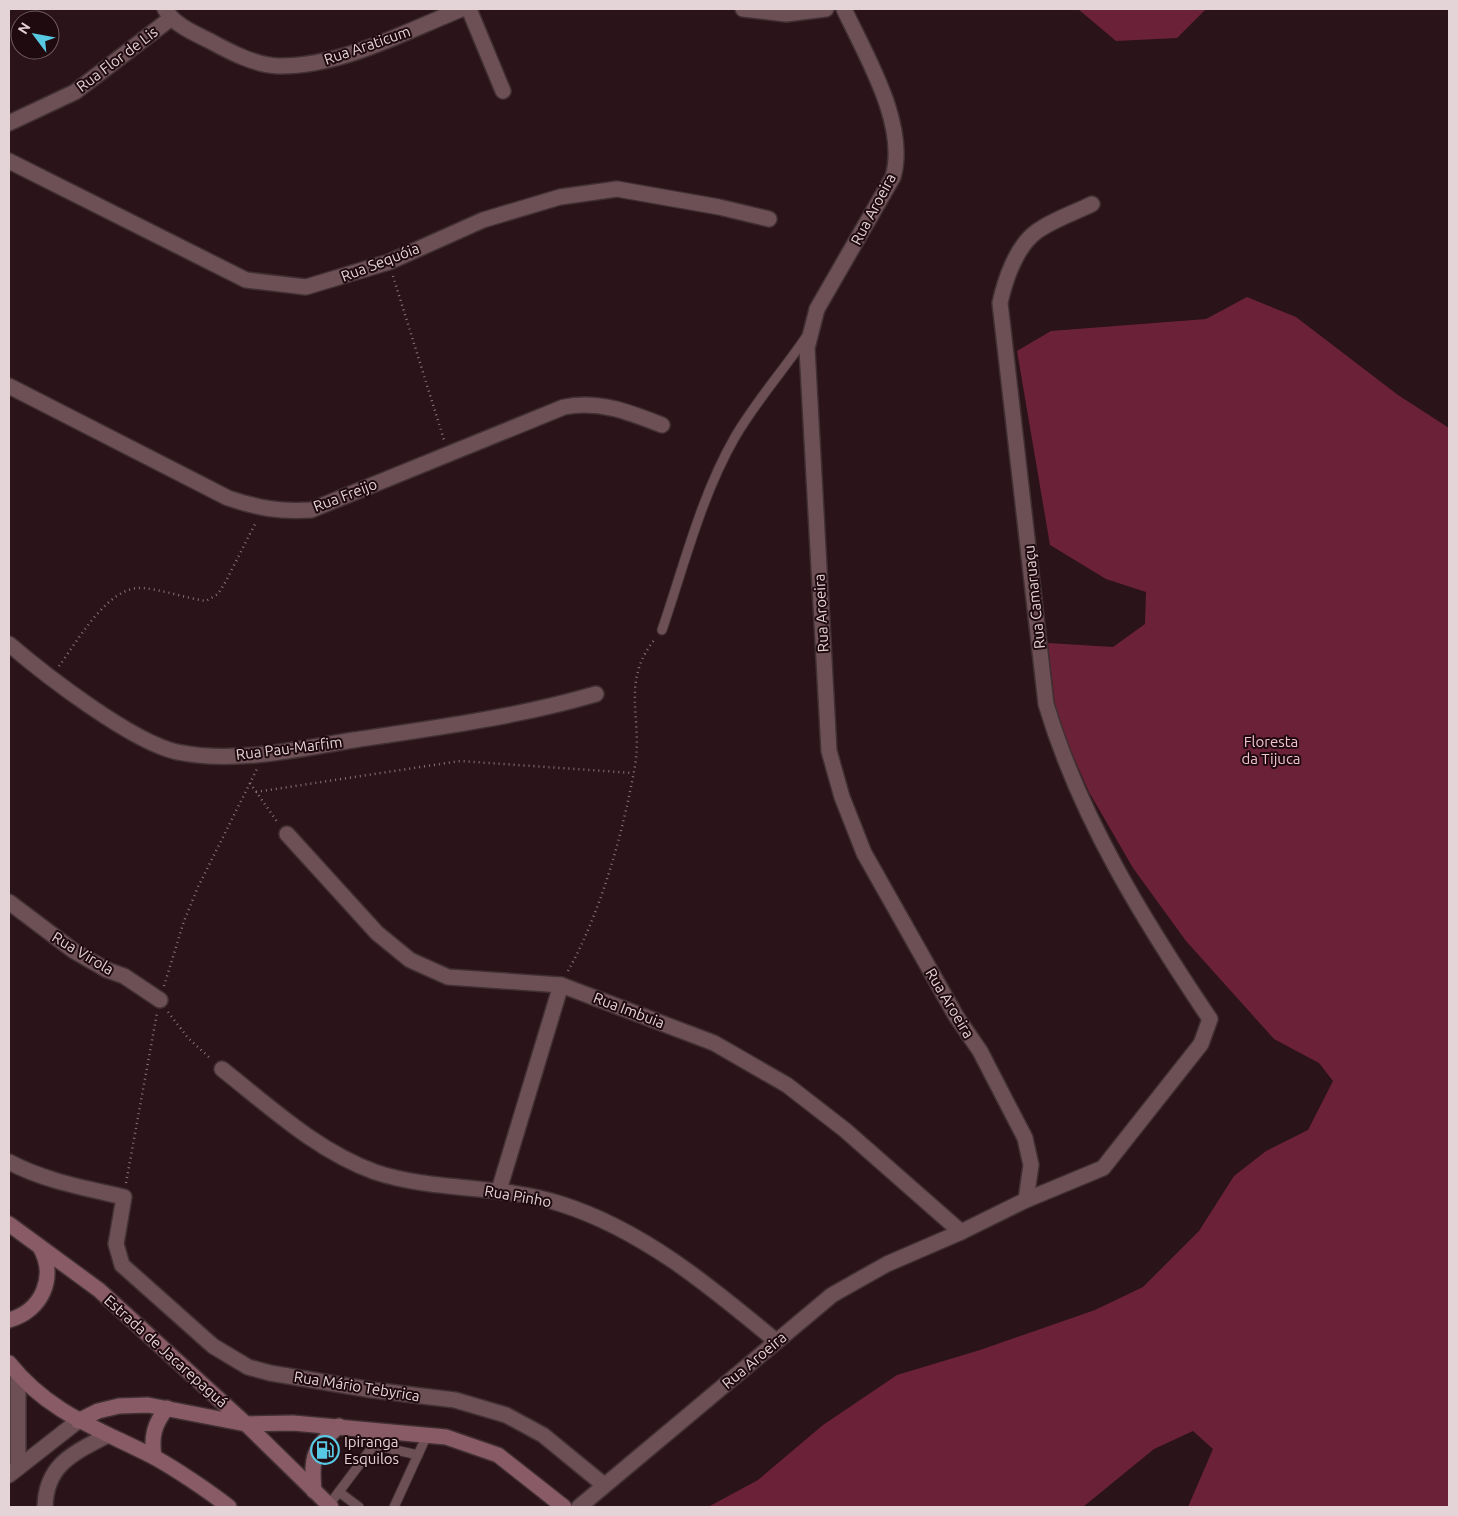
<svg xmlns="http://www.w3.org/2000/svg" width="1458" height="1516" font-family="Ubuntu,sans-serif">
<rect width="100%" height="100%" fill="#2a1319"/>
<g fill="#6b2239">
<path d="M1078,9H1206L1177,38L1116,41Z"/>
<path d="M1247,297L1296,317L1398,395L1449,428V1507H1188L1213,1449L1193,1431L1154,1449L1083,1507H708L758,1480L823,1425L897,1375L980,1350L1095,1310L1143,1287L1199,1231L1234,1176L1266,1151L1308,1130L1333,1081L1319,1063L1274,1039L1186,941L1133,868L1089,792L1056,717L1048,643L1113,647L1145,624L1146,592L1106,579L1050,545L1017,351L1051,331L1206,319Z"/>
</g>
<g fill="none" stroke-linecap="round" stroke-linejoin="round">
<defs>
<g id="lane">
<path d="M662,630C684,566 701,496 735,437C756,401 783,371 806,337"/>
<path d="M374,1445L418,1455"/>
<path d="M339,1492L359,1507"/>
<path d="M329,1505L374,1445L370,1429"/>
<path d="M394,1507L427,1435"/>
</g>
<g id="street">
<path d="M165,9C174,25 194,33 210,41C230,52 255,65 278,66C341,67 404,32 462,9"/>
<path d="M469,9L503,91"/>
<path d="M743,9L786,14L826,9"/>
<path d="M844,9C866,56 908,125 893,177L817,309L807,348L829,751L842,797L864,853L956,1016L980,1051L1025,1138L1031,1165L1026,1200"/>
<path d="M9,123L75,92L170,19"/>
<path d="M9,161L246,280L306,287L389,262L483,220L560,197L617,189L719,207L769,219"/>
<path d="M9,386L228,498C258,508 279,512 311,510L564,407C599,400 629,412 662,425"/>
<path d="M9,644C45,675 132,742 177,752C236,764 297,749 354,740C436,728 517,717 596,694"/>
<path d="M287,834L377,933L410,960L448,977L561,985L714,1043L787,1085L845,1130L961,1232"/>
<path d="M9,902L74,951L107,970L124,976L160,1000"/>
<path d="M222,1069C270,1107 317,1151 375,1172C435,1192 500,1184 561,1204C643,1230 711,1287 776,1341"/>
<path d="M9,1162C45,1181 85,1188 124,1197L116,1244L122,1265L213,1346L248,1367L270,1373L372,1390L455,1400L506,1415L543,1435L604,1485"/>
<path d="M499,1190L561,985"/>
<path d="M18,1468V1374"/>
<path d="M9,1475L78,1421"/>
<path d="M45,1507C46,1464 74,1453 108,1435"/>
<path d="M579,1507L832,1295L887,1264L961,1232L1026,1200L1103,1168L1201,1044L1210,1019C1144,921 1080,818 1046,704L1000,303C1005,280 1016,247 1036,232C1052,220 1074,213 1092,204"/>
</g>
<g id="secondary">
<path d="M9,1224L99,1290L246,1424L331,1507"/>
<path d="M9,1320C42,1311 57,1277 40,1247"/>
<path d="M9,1363C49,1413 97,1428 152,1456C173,1467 210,1492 229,1507"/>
<path d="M78,1421L98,1411L119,1406L148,1405L246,1424L293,1423L446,1437L498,1455L564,1507"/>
<path d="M154,1457C151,1437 154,1424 167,1408"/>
<path d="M314,1491C311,1457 313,1448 339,1426"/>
</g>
</defs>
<use href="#lane" stroke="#402f33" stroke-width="11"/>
<use href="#street" stroke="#402f33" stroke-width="18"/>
<use href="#secondary" stroke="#402f33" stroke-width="18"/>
<g stroke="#897579" stroke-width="2.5" stroke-dasharray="1 4" stroke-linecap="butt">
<path d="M393,276L444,440"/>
<path d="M59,666C78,641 108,585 143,588C163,590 186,598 206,601L218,594L226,581L256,522"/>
<path d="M250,783L278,823"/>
<path d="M256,792L460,761L633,773"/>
<path d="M568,971C601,912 623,833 635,766C643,718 620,682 655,639"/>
<path d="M164,986L184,921L198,887L257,769"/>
<path d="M168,1012L188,1038L211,1059"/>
<path d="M126,1183L157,1013"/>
</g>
<use href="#lane" stroke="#6c5056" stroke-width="9"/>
<use href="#street" stroke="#6c5056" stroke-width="15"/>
<use href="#secondary" stroke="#885b66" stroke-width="15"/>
</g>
<defs>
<symbol id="fuel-ring" viewBox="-11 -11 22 22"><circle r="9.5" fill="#1f0a10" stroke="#58c9e3" stroke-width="1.5"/><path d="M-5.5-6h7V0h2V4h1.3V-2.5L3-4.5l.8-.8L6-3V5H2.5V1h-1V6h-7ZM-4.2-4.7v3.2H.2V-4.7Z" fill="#58c9e3"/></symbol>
</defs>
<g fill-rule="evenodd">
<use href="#fuel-ring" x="309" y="1434" width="32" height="32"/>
</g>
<g text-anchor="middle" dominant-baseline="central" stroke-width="4" stroke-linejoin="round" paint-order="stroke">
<g font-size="15" fill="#e5d4d7" stroke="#1f0a10">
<text transform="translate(367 45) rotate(-19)">Rua Araticum</text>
<text transform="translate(117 59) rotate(-37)">Rua Flor de Lis</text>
<text transform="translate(873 209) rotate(-62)">Rua Aroeira</text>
<text transform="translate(380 262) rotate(-21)">Rua Sequóia</text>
<text transform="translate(345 495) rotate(-21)">Rua Freijo</text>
<text transform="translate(1034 597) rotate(-96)">Rua Camaruaçu</text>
<text transform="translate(821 613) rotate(-93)">Rua Aroeira</text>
<text transform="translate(289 748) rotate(-7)">Rua Pau-Marfim</text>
<text transform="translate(83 953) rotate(31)">Rua Virola</text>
<text transform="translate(950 1003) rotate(59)">Rua Aroeira</text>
<text transform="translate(629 1010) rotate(21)">Rua Imbuia</text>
<text transform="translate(518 1196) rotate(10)">Rua Pinho</text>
<text transform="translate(166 1351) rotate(42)">Estrada de Jacarepaguá</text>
<text transform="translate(754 1360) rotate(-40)">Rua Aroeira</text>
<text transform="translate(357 1386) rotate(9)">Rua Mário Tebyrica</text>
</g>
<g font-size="15" fill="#f1c3cd" stroke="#1f0a10">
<text x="1271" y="741">Floresta<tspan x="1271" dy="17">da Tijuca</tspan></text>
</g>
<g font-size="15" fill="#e5d4d7" stroke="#1f0a10" text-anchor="start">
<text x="344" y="1441">Ipiranga<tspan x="344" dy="17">Esquilos</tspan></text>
</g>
</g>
<rect width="1458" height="1516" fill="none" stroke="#e5d4d7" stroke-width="20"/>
<g transform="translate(35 35) rotate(302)"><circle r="24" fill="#1f0a10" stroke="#6e5b60"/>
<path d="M0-4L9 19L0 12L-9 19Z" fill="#58c9e3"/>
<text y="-8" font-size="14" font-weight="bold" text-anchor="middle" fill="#e5d4d7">N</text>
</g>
</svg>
